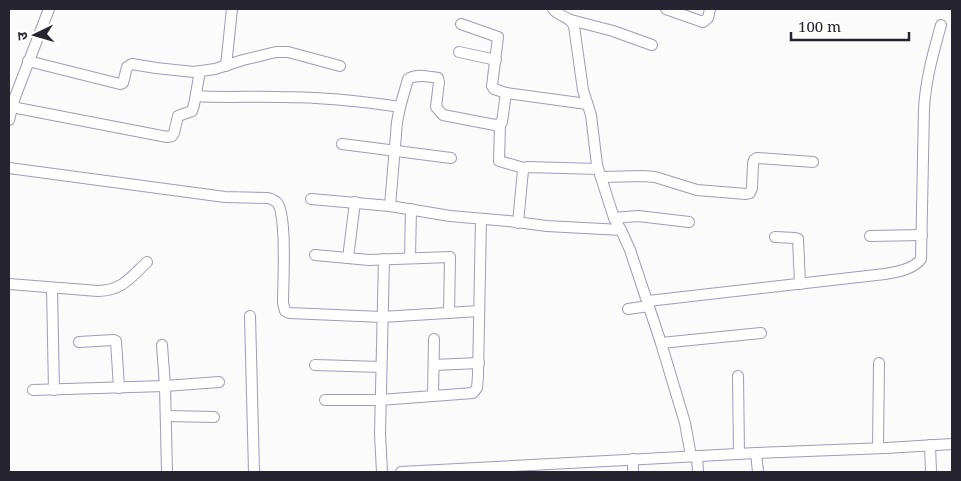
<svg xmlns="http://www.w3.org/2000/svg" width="961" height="481" font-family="'Noto Serif','Noto Sans Devanagari',serif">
<rect width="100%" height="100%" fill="#fbfbfb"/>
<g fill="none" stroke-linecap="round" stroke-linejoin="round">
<defs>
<g id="minor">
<path d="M553,9C559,17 570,16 574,26L583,90L591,115L597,165L614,218L621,230L630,250L661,343L685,423L691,456"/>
<path d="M666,9L703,22L708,18L710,9"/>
<path d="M571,20L613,31L652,45"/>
<path d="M461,24L498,37L492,86L494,89L506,93L587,104"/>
<path d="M459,52L496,60"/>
<path d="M28,61L120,84L123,83L127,67L132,64L156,68L194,72L215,69L243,60L276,52H288L340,66"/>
<path d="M226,66L232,9"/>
<path d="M196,96C224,98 252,96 281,97C321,97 361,101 400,107L397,122L390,206"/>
<path d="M12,107L167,137L172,136L174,133L178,116L192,111L194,105L200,71"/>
<path d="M400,107L408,79C416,74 428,76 438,78L439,82L436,107L443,115L495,125L500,124L502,122L506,93"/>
<path d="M9,120L15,97L49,9"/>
<path d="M500,124L499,161L524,168"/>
<path d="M342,144L451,158"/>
<path d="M9,168L225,197L268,198C272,199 276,201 278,204C287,219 283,284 283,303L285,311L289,313L382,317L479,311"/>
<path d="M601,177L643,176L655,177L697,190L746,194L750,193L752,188L753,163L754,160L757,158L813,162"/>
<path d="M311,199L390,206L450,216L508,221L547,226L621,230"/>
<path d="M614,218L638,216L689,222"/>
<path d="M518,223L523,170L527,167L598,169"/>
<path d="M870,236L922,235"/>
<path d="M775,237L795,238L798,239L800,284"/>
<path d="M315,255L369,260L450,257L449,313"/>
<path d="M348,258L355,202"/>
<path d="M410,258L411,209"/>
<path d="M9,284L98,291C123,290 130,278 147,262"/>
<path d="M52,288L54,390"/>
<path d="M648,301L885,274C897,272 914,269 921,259L924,108C926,78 933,54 941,25"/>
<path d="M628,309L649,306"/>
<path d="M250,316L254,472"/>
<path d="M79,342L114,340L116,341L119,388"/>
<path d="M661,343L761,333"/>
<path d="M162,345L165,386L167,472"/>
<path d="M315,365L381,367"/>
<path d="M434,365L479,363"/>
<path d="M738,376L739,453"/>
<path d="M33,390L165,386L219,382"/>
<path d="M433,396L434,339"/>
<path d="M325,400H380L473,393L477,388L478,376L481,219"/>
<path d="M166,416L214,417"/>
<path d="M930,445L931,472"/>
<path d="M878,448L879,363"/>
<path d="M756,453L758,472"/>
<path d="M697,456L698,472"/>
<path d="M633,459V472"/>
<path d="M382,472L380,434L384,259"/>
<path d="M401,472L756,453L886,448L952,444"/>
</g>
</defs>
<use href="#minor" stroke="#a09bb9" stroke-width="12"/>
<use href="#minor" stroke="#fff" stroke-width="10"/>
</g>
<rect width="961" height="481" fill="none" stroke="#262430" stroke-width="20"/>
<g transform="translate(35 35) rotate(265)" stroke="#ffffff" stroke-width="4" paint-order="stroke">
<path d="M0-4L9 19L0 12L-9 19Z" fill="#262430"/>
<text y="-8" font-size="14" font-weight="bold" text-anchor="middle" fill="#262430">उ</text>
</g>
<path d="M791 32v8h118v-8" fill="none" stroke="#262430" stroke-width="2.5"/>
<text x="798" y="32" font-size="15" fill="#262430" stroke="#ffffff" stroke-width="4" paint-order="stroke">100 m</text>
</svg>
